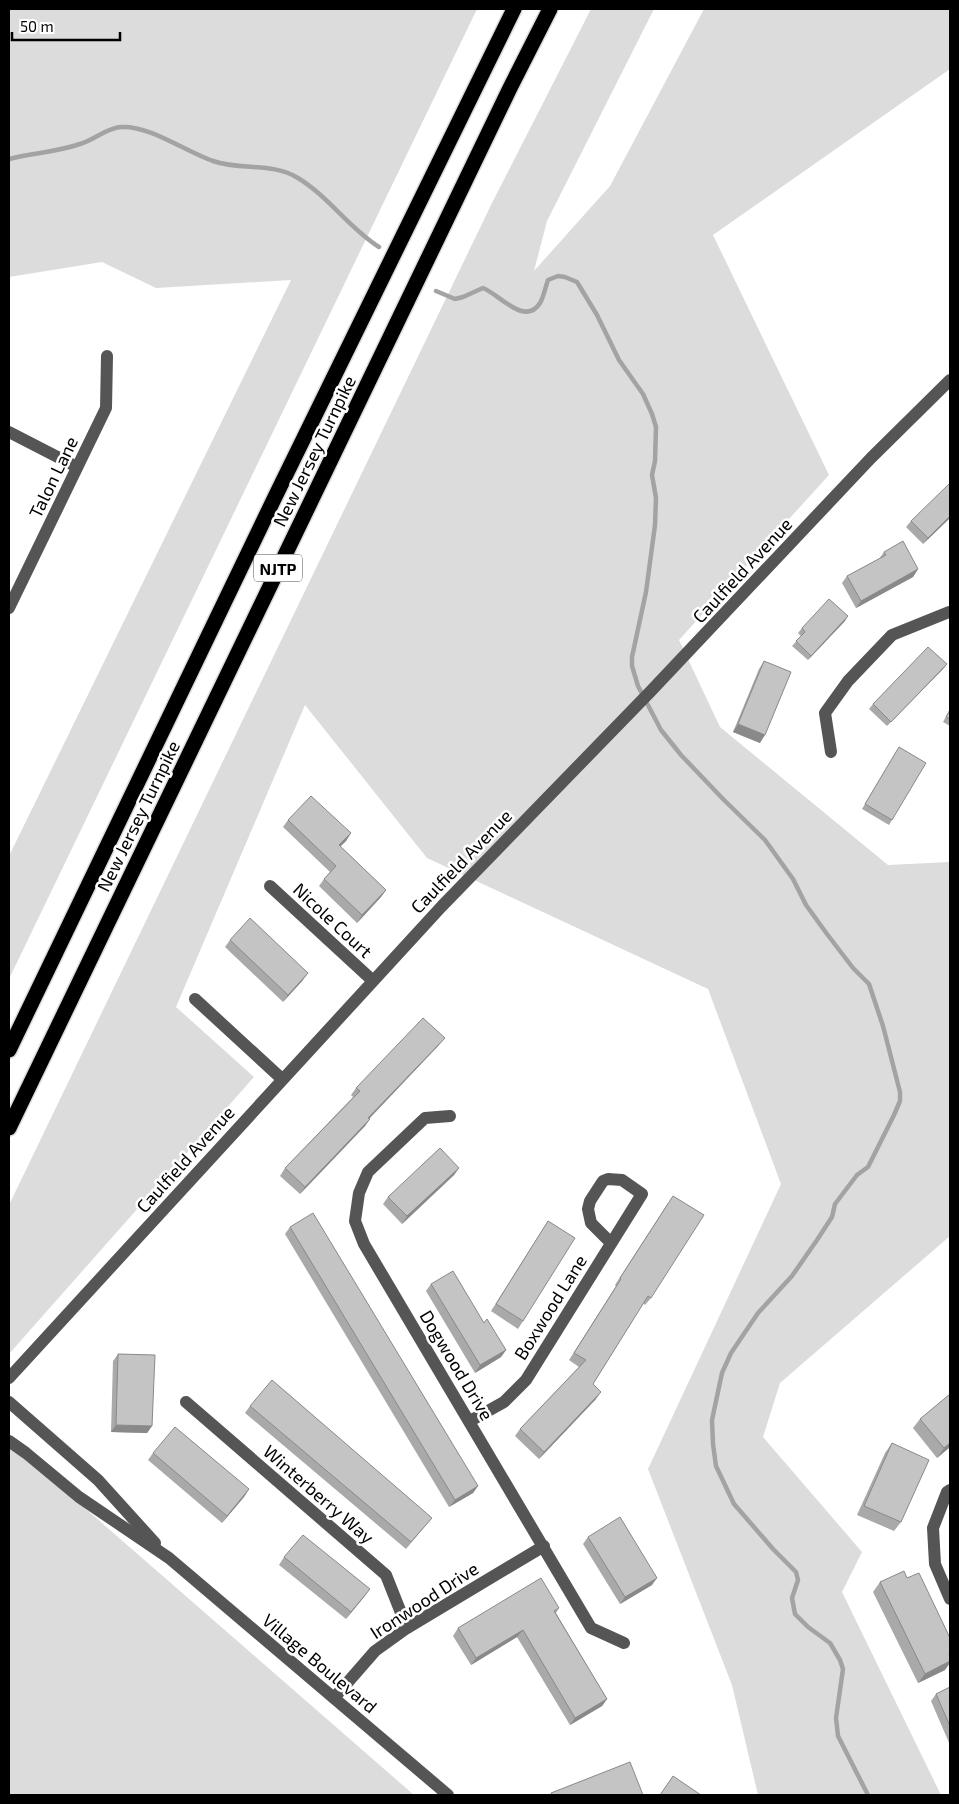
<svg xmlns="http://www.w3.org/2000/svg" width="959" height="1804" font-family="'Exo 2',sans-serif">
<rect width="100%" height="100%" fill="#fff"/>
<g fill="#dcdcdc">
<path d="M9,9H477L9,979V856L291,280L156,288L102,262L9,277Z"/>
<path d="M591,9H654L547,221L534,271L610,186L704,9H950V69L713,235L829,475L679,640L720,727L888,865L950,862V1236L780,1383L763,1437L862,1552L842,1592L941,1795H758L732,1685L648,1469L781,1184L708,989L427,858L305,705L176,1007L254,1077L9,1354V1205L492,203Z"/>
<path d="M9,1442L414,1795H9Z"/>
</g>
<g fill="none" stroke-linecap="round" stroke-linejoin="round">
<g stroke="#a3a3a3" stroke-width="4.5">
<path d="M9,159C32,153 57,152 80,144C94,140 106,128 121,127C149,125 186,152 213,161C242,171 272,162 298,178C329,197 349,228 379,247"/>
<path d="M436,291L455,299L463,297L483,288C499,294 525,327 540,303C544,296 545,288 548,280L558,276L565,277L577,282L597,315L619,360L643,394L652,414L656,427L655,461L652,475L656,498L655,525L646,592L632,657V666L638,686L661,730L681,755L724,800L765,840L793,879L806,905L827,934L853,968L869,984L883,1026L900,1092V1101L894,1115L868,1167L857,1175L835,1204L832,1217L817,1240L792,1276L758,1313L731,1353L722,1373L712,1420L713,1444L716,1466L734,1504L773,1549L796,1572L798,1580L792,1598L795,1614L808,1627L830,1643L840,1660L843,1669L836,1718L838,1736L868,1795"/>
</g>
<defs>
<g id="highway">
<path d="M9,1050L275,497L514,9"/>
<path d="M9,1128L510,88L550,9"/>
</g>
</defs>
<use href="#highway" stroke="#dbdbdb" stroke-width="18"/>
<g stroke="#555" stroke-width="12">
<path d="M9,432L77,467"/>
<path d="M9,608L106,408L107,356"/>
<path d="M831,752L825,713L848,681L892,635L949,612"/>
<path d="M270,886L372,980"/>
<path d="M195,999L282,1079"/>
<path d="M450,1116L425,1118L368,1172L359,1193L355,1221L364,1244L591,1628L624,1643"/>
<path d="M9,1378L442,906L650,692L871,458L950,380"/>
<path d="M9,1402L98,1480L155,1543"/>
<path d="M186,1402L386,1575L407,1628"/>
<path d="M470,1421L504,1402L526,1380L642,1194L622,1180L608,1179L603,1181L590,1201L588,1209L591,1223L611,1243"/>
<path d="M9,1441L26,1453L79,1497L169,1558L448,1795"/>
<path d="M950,1490L947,1492L933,1528L935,1564L950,1599"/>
<path d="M334,1698L375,1651L407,1628L544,1546"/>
</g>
<use href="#highway" stroke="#000" stroke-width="15"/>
</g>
<g fill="#a9a9a9">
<path d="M950,518L923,544L906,527L911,521Z"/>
<path d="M884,552L918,569L913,577L856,608L842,583L847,576L879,559Z"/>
<path d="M845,621L808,660L792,646L801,636L798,633L802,628Z"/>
<path d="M764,661L760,743L733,732L759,669Z"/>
<path d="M947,664L943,669L887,726L869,709L873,704Z"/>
<path d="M950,709V726L943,722Z"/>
<path d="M899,747L892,820L889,825L862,809Z"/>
<path d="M288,820L351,833L346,841L340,846L386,890L381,897L357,923L319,886L324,879L330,872L283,827Z"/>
<path d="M230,940L303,980L283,1002L225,947Z"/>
<path d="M439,1045L369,1119L365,1126L300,1194L280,1176L285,1168L353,1097L351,1095L356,1088Z"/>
<path d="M459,1168L454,1175L402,1224L383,1204L388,1197Z"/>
<path d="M668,1203L651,1298L645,1305L643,1303L593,1384L596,1399L539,1459L515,1436L520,1429L579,1367L569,1360L616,1286L615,1285Z"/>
<path d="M548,1221L523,1321L518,1329L491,1311Z"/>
<path d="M290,1227L478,1486L473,1493L449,1507L285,1234Z"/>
<path d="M431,1284L484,1323L506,1350L501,1357L475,1373L426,1291Z"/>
<path d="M118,1354L152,1426L147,1433L111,1432L113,1361Z"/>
<path d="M950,1394V1447L937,1458L913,1428L920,1419Z"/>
<path d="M250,1406L432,1518L426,1525L406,1549L245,1413Z"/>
<path d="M892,1443L901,1522L894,1531L857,1515L885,1453Z"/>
<path d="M153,1453L249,1489L244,1497L222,1523L148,1460Z"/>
<path d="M588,1537L652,1585L620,1604L583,1544Z"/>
<path d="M284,1557L364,1597L346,1619L279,1565Z"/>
<path d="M907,1578L945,1670L918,1683L873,1592L880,1582Z"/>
<path d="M559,1608L556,1613L607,1699L602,1706L570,1725L517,1637L471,1665L453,1636L458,1628Z"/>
<path d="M950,1687V1745L931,1701L936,1694Z"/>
</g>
<g fill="#898989">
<path d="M950,516V518L923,544L928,538Z"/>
<path d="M918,569L913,577L856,608L861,601Z"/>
<path d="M848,616L845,621L808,660L811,656Z"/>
<path d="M947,664L943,669L887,726L891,722Z"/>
<path d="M738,724L765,735L760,743L733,732Z"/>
<path d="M351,833L346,841L334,853L339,845Z"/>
<path d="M386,890L381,897L357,923L362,915Z"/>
<path d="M308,973L303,980L283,1002L288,995Z"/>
<path d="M445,1038L439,1045L363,1125L368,1118Z"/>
<path d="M370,1119L365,1126L300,1194L305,1187Z"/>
<path d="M459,1168L454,1175L402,1224L407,1216Z"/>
<path d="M506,1350L501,1357L475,1373L480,1365Z"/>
<path d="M601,1392L596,1399L539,1459L544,1452Z"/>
<path d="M116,1425L152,1426L147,1433L111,1432Z"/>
<path d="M950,1443V1447L937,1458L944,1448Z"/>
<path d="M478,1486L473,1493L449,1507L455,1500Z"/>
<path d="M249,1489L244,1497L222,1523L227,1516Z"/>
<path d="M657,1578L652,1585L620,1604L625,1597Z"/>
<path d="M370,1589L364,1597L346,1619L351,1612Z"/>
<path d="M523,1630L517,1637L471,1665L476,1658Z"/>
<path d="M950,1661V1663L945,1670L918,1683L925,1674Z"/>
<path d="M607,1699L602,1706L570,1725L575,1718Z"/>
</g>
<g fill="#c4c4c4" stroke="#898989">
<path d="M950,483V516L928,538L911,521Z"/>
<path d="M903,541L918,569L861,601L847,576L886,555L884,552Z"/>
<path d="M829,599L848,616L811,656L796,641L805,632L802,628Z"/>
<path d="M928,647L947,664L891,722L873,704Z"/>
<path d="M764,661L791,672L765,735L738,724Z"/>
<path d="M950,710V719L946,717Z"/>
<path d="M899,747L926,763L892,820L865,804Z"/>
<path d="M311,796L351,833L339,845L386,890L362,915L324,879L336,866L288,820Z"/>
<path d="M250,918L308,973L288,995L230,940Z"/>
<path d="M423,1018L445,1038L368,1118L370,1119L305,1187L285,1168L360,1091L356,1088Z"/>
<path d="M440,1148L459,1168L407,1216L388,1197Z"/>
<path d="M673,1196L704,1215L651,1298L648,1296L593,1384L601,1392L544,1452L520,1429L586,1360L574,1353L621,1279L620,1278Z"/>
<path d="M313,1213L478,1486L455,1500L290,1227Z"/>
<path d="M548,1221L575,1238L523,1321L496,1304Z"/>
<path d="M453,1271L484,1323L487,1319L506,1350L480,1365L431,1284Z"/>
<path d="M118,1354L155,1355L152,1426L116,1425Z"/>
<path d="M272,1380L432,1518L411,1542L250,1406Z"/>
<path d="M950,1394V1443L944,1448L920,1419Z"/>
<path d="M175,1427L249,1489L227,1516L153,1453Z"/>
<path d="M892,1443L929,1460L901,1522L864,1506Z"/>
<path d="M620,1517L657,1578L625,1597L588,1537Z"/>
<path d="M303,1535L370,1589L351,1612L284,1557Z"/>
<path d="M904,1571L907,1578L919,1573L950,1638V1654H949L950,1657V1661L925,1674L880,1582Z"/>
<path d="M541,1578L559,1608L554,1611L607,1699L575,1718L523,1630L476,1658L458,1628Z"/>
<path d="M950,1687V1726L936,1694Z"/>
<path d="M630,1762L643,1795H552L551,1793Z"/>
<path d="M673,1776L701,1795H660Z"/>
</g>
<g text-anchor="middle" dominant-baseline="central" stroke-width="5" stroke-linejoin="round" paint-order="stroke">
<rect fill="#fff" stroke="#4c4c4c" stroke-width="1" x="254" y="554.5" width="48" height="27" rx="4"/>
<g font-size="16" font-weight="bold" fill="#000">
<text x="278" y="568">NJTP</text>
</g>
<g font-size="18" fill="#000" stroke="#fff">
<text transform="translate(314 451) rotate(-64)">New Jersey Turnpike</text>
<text transform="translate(53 477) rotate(-64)">Talon Lane</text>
<text transform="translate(742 570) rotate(-47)">Caulfield Avenue</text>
<text transform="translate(138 816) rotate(-64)">New Jersey Turnpike</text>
<text transform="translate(461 861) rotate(-46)">Caulfield Avenue</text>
<text transform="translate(333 920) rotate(43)">Nicole Court</text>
<text transform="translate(185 1159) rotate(-48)">Caulfield Avenue</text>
<text transform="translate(550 1307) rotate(-58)">Boxwood Lane</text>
<text transform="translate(457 1365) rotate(59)">Dogwood Drive</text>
<text transform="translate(319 1494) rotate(41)">Winterberry Way</text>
<text transform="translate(424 1600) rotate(-33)">Ironwood Drive</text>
<text transform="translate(320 1663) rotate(40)">Village Boulevard</text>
</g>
</g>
<rect width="959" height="1804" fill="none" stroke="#000000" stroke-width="20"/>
<path d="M12 32v8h108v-8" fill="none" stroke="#000000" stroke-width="2.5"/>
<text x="20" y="32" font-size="15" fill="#000000" stroke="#ffffff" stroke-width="4" paint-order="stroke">50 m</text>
</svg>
